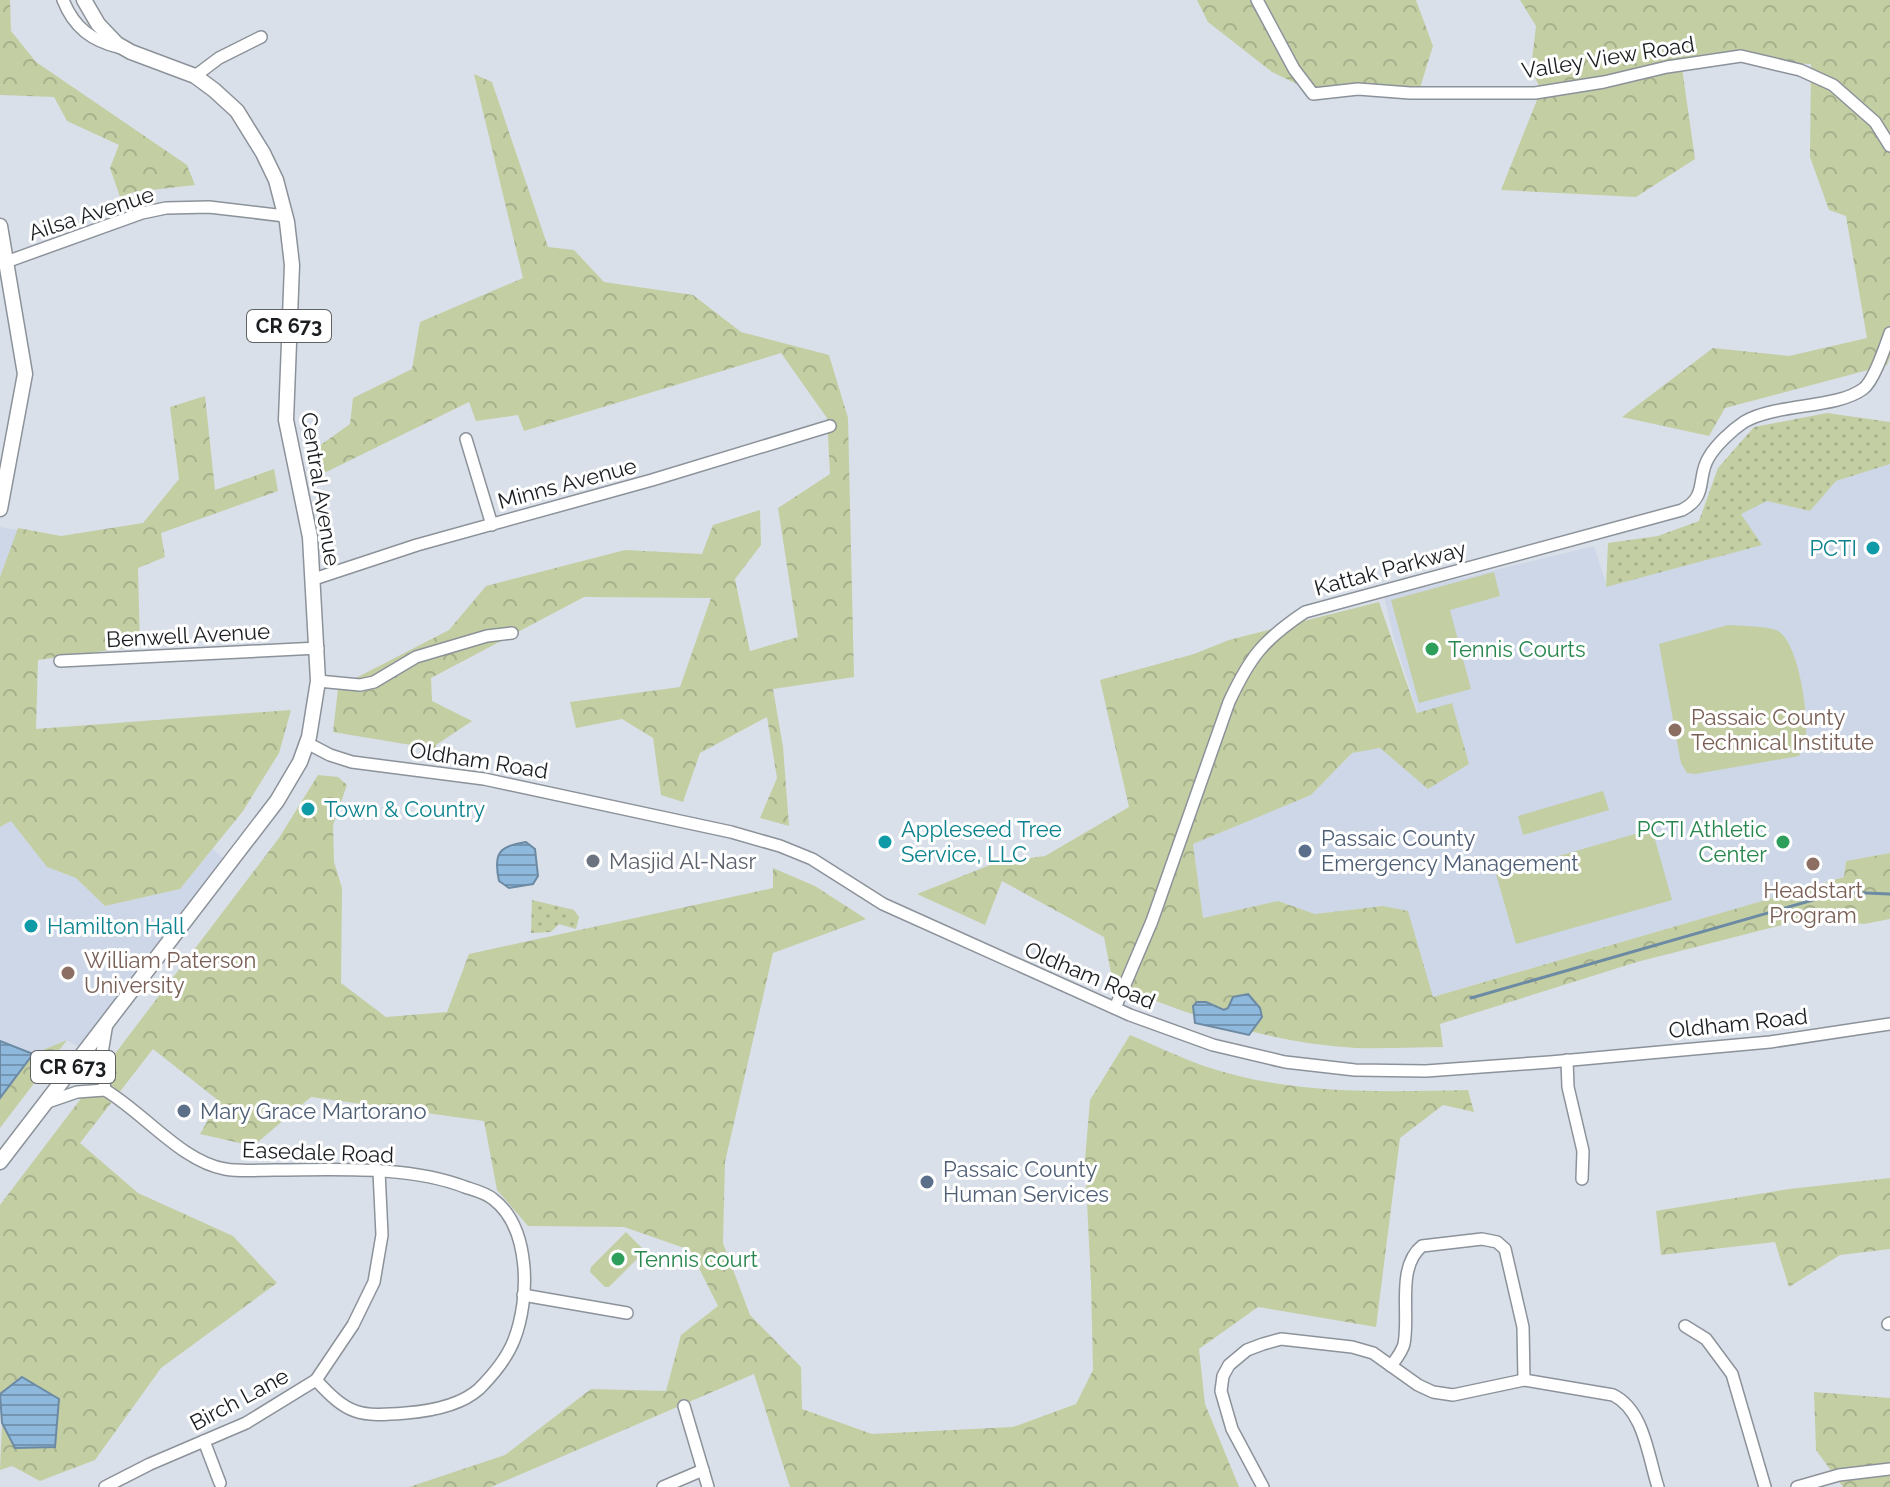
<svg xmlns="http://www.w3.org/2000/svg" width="1890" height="1487" font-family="Raleway,sans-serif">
<defs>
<pattern id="green-dots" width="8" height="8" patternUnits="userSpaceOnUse" patternTransform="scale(2)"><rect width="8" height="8" fill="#c3cea3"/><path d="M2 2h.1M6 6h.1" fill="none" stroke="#a7b08c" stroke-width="1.8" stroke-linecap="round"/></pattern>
<pattern id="forest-crowns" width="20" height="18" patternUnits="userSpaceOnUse" patternTransform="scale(2)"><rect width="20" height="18" fill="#c3cea3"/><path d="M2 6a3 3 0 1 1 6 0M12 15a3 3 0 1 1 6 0" fill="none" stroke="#a7b08c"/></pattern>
<pattern id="water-rules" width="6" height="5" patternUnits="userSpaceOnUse" patternTransform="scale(2)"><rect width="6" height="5" fill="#8fb9dc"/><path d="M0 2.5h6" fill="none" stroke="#7496b2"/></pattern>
</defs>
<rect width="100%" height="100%" fill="#dae0e9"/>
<g fill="#cdd7e7">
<path d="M1890,464V853L1846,861L1844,877L1432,997L1383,906L1315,914L1278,901L1203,918L1193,844L1311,795L1352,753L1380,747L1428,789L1418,713L1394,639L1384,597L1594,546L1607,586L1762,545L1740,514L1767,501L1810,511L1836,481Z"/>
<path d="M0,527L18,530L0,577Z"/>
<path d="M11,821L47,867L76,878L105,906L180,889L213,849L225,860L78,1047L67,1040L33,1054L0,1098V827Z"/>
</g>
<g fill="url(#green-dots)">
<path d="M1827,413L1890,422V464L1836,481L1810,511L1767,501L1741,514L1762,545L1606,587L1608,543L1658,536L1699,521L1718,468L1754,427Z"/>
<path d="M532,900L574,910L579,917L576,929L559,924L551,932L531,933Z"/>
</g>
<g fill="url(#forest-crowns)">
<path d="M0,0H10L11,31L36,62L187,165L195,185L134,192L120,197L110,168L119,145L67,121L54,97L0,95Z"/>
<path d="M1197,0H1416L1433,46L1419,91L1303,87L1272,72L1208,22Z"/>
<path d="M1520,0H1890V357L1887,365L1725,408L1709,436L1622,417L1713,348L1789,356L1867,338L1846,216L1829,210L1810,157L1811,64L1681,61L1695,159L1636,197L1501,190L1541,90L1531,69L1536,26Z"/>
<path d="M474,74L492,82L548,247L574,250L604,282L693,295L741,332L829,355L848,418L854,677L773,689L783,747L789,826L760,818L777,778L767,717L700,753L683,802L661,795L653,738L622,719L576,728L570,702L680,687L711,598L584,597L431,678L432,701L472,721L436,745L435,749L333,732L339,680L350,681L449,630L486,586L625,550L702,554L713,525L760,510L761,545L735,579L750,651L798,637L778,508L830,474L827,418L781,353L524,431L518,415L476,421L469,402L320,475L315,449L350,424L353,398L412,369L420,322L523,278Z"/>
<path d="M205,396L215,490L274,469L278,491L161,533L165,557L138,568L140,646L38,660L36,729L291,710L279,753L243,811L180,889L105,906L76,878L47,867L11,821L0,827V577L18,528L61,536L143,523L179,479L170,407Z"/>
<path d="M1379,602L1417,713L1452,703L1469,764L1428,789L1380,748L1352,753L1311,795L1193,844L1203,918L1278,901L1315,914L1383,906L1408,911L1433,997L1844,877L1846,861L1890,853V919L1864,924L1813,917L1637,962L1440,1024L1443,1047C1414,1047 1385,1049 1356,1048C1272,1043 1190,1017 1113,983L1104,937L1002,881L985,925L917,894L995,863L1045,856L1129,807L1100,680L1194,654L1229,640Z"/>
<path d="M318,775L338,777L347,785L333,825L334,862L342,888L341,983L386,1017L447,1012L469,954L773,888V868L815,886L866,919L773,953L725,1162L723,1243L750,1315L801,1367L802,1409L872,1434L1013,1427L1076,1404L1093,1370L1091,1284L1085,1160L1090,1100L1130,1035C1154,1045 1179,1057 1204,1066C1289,1095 1379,1092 1468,1090L1474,1112L1443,1105L1400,1138L1376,1327L1258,1307L1199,1349L1205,1404L1239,1487H790L754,1374L491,1487H409L505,1455L591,1389L666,1391L681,1335L718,1306L690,1250L624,1227L528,1226L497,1190L484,1121L311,1097L253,1146L200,1134L219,1101L153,1049L80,1143L138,1193L233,1236L277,1283L161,1368L95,1460L40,1481L12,1466L0,1470L2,1423L15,1448L55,1447V1431L0,1394V1205L279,838Z"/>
<path d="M67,1040L0,1128V1098L33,1054Z"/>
<path d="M1890,1178V1249L1840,1255L1789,1287L1775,1242L1661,1255L1656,1211L1789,1189Z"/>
<path d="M1814,1392L1890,1398V1487H1843L1816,1450Z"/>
</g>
<g fill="#c3cea3">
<path d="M1494,572L1500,596L1450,610L1471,689L1419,703L1391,600Z"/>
<path d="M1728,625C1740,626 1769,626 1778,631C1798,642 1808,711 1806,732C1806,741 1802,748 1799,756L1695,774L1687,773L1681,763L1659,644Z"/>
<path d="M1603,791L1609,810L1523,835L1518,816Z"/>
<path d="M1652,829L1672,900L1516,944L1496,874Z"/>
<path d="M626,1232L645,1251L609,1287H605L590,1272L591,1267Z"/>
</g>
<g fill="url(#water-rules)" stroke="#6c8aa4" stroke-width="2">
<path d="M526,842L535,849L538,876L533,884L509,888L499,881C493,853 499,846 526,842Z"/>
<path d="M1248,994L1260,1008L1262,1017L1249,1035L1195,1023L1193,1006L1197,1002H1206L1224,1010L1228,1008L1233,997Z"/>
<path d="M0,1041L33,1054L0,1098Z"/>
<path d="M22,1377L59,1399L55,1447L15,1448L2,1423L0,1394Z"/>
</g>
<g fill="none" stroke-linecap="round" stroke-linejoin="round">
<path stroke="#6c8aa4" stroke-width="3" d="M1471,998L1841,892L1890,894"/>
<defs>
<g id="minor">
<path d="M63,0C74,28 92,41 121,48"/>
<path d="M1257,0L1294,69L1313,94L1358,89L1410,93H1535L1604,82L1667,67L1741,56L1800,70L1833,85L1875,122L1890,146"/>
<path d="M195,76L219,58L261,37"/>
<path d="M6,262L142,213L166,208L209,207L285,216"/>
<path d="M466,439L492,525"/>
<path d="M314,579L417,545L652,480L830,426"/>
<path d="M60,661L318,648"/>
<path d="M318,681L360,685L374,682L416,657L487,636L512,633"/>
<path d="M307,743L330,755L352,762L484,779L731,832L780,846L812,859L883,904L1130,1015L1213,1045L1285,1062L1355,1070L1426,1071L1550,1062L1770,1042L1890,1024"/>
<path d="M1115,1008L1152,921L1229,702C1250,657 1263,640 1305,612L1682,510C1709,496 1696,477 1709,457C1716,445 1732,430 1744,422C1776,403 1836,409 1863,389C1874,381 1885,347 1890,333"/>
<path d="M1567,1060L1568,1087L1583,1151L1582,1179"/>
<path d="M105,1090L101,1059L107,1023"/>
<path d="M45,1103L77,1092L105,1090C143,1112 182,1162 225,1169C241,1172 258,1170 274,1170C334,1170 408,1165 465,1187C474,1190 486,1193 493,1199C531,1228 530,1299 514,1340C507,1358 493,1375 479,1389C460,1406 431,1411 406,1413C359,1417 348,1415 316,1380"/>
<path d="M523,1295L627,1313"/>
<path d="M1888,1324L1890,1323"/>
<path d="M1685,1326L1706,1339L1732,1374L1765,1487"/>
<path d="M1391,1366C1396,1359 1402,1352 1404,1344C1410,1314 1396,1267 1422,1246L1482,1239L1497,1242L1505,1249L1523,1327L1524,1380"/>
<path d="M684,1406L708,1487"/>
<path d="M204,1441L220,1483"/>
<path d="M105,1487L150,1464L246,1423L316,1380L353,1325L374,1282L382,1235L379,1171"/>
<path d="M663,1487L703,1470"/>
<path d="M1263,1487L1232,1429L1221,1391L1223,1376L1229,1365L1247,1350L1263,1344L1281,1339L1352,1347L1373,1353L1418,1385L1433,1392L1453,1395L1524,1380L1613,1395C1644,1410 1648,1456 1658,1487"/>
<path d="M1797,1487L1839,1475L1890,1469"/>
</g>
<g id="major">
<path d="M0,226L25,374L0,509"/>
<path d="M0,1162L277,801L300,762L309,737L318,681L310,537L286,420L292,265L287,222L276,180L263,153L237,111L214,90L195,76L131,52L117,44L98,24L84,0"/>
</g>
</defs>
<use href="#minor" stroke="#8c929a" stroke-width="14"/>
<use href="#major" stroke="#8c929a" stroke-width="17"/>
<use href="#minor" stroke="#fff" stroke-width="11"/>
<use href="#major" stroke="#fff" stroke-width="14"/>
</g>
<g fill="#0f9aa8" stroke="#fff" stroke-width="3">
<circle cx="1873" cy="548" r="8"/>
<circle cx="308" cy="809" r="8"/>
<circle cx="885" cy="842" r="8"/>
<circle cx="31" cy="926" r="8"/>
</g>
<g fill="#2e9e5b" stroke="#fff" stroke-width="3">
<circle cx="1432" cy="649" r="8"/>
<circle cx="1783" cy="842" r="8"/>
<circle cx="618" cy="1259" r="8"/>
</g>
<g fill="#8d6e63" stroke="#fff" stroke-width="3">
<circle cx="1675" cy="730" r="8"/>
<circle cx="1813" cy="864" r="8"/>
<circle cx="68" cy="973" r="8"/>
</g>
<g fill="#5c6f8a" stroke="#fff" stroke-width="3">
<circle cx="1305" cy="851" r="8"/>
<circle cx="184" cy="1111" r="8"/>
<circle cx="927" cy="1182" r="8"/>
</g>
<circle fill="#6b7280" stroke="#fff" stroke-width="3" cx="593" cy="861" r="8"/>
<g text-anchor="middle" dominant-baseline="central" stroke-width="6" stroke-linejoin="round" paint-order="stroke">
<g fill="#fff" stroke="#5f6264" stroke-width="2">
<rect x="247" y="310" width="84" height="32" rx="6"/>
<rect x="31" y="1051" width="84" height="32" rx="6"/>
</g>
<g font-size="20" font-weight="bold" fill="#1b1e21">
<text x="289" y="326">CR 673</text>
<text x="73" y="1067">CR 673</text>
</g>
<g font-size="22" fill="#1b1e21" stroke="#fff">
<text transform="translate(1608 57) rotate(-9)">Valley View Road</text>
<text transform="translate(91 213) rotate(-18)">Ailsa Avenue</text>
<text transform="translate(567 483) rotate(-15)">Minns Avenue</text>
<text transform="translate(321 489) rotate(81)">Central Avenue</text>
<text transform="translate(1390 568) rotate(-15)">Kattak Parkway</text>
<text transform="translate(188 635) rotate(-3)">Benwell Avenue</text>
<text transform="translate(479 760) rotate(9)">Oldham Road</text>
<text transform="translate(1090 975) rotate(23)">Oldham Road</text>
<text transform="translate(1738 1023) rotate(-6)">Oldham Road</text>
<text transform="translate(318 1152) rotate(2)">Easedale Road</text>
<text transform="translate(239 1399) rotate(-28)">Birch Lane</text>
</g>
<g font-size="22" fill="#0d838f" stroke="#fff" text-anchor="start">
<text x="1857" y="548" text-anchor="end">PCTI</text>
<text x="324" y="809">Town &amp; Country</text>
<text x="901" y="829">Appleseed Tree<tspan x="901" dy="25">Service, LLC</tspan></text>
<text x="47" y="926">Hamilton Hall</text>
</g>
<g font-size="22" fill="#27864d" stroke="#fff" text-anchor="start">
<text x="1448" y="649">Tennis Courts</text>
<text x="1767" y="829" text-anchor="end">PCTI Athletic<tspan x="1767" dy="25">Center</tspan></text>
<text x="634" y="1259">Tennis court</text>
</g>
<g font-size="22" fill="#785e54" stroke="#fff" text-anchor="start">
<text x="1691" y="717">Passaic County<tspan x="1691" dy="25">Technical Institute</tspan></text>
<text x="1813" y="890" text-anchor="middle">Headstart<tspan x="1813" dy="25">Program</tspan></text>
<text x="84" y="960">William Paterson<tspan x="84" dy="25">University</tspan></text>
</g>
<g font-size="22" fill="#4e5e75" stroke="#fff" text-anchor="start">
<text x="1321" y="838">Passaic County<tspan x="1321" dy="25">Emergency Management</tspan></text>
<text x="200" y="1111">Mary Grace Martorano</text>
<text x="943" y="1169">Passaic County<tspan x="943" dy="25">Human Services</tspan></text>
</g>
<g font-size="22" fill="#5b616d" stroke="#fff" text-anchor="start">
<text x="609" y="861">Masjid Al-Nasr</text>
</g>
</g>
</svg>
